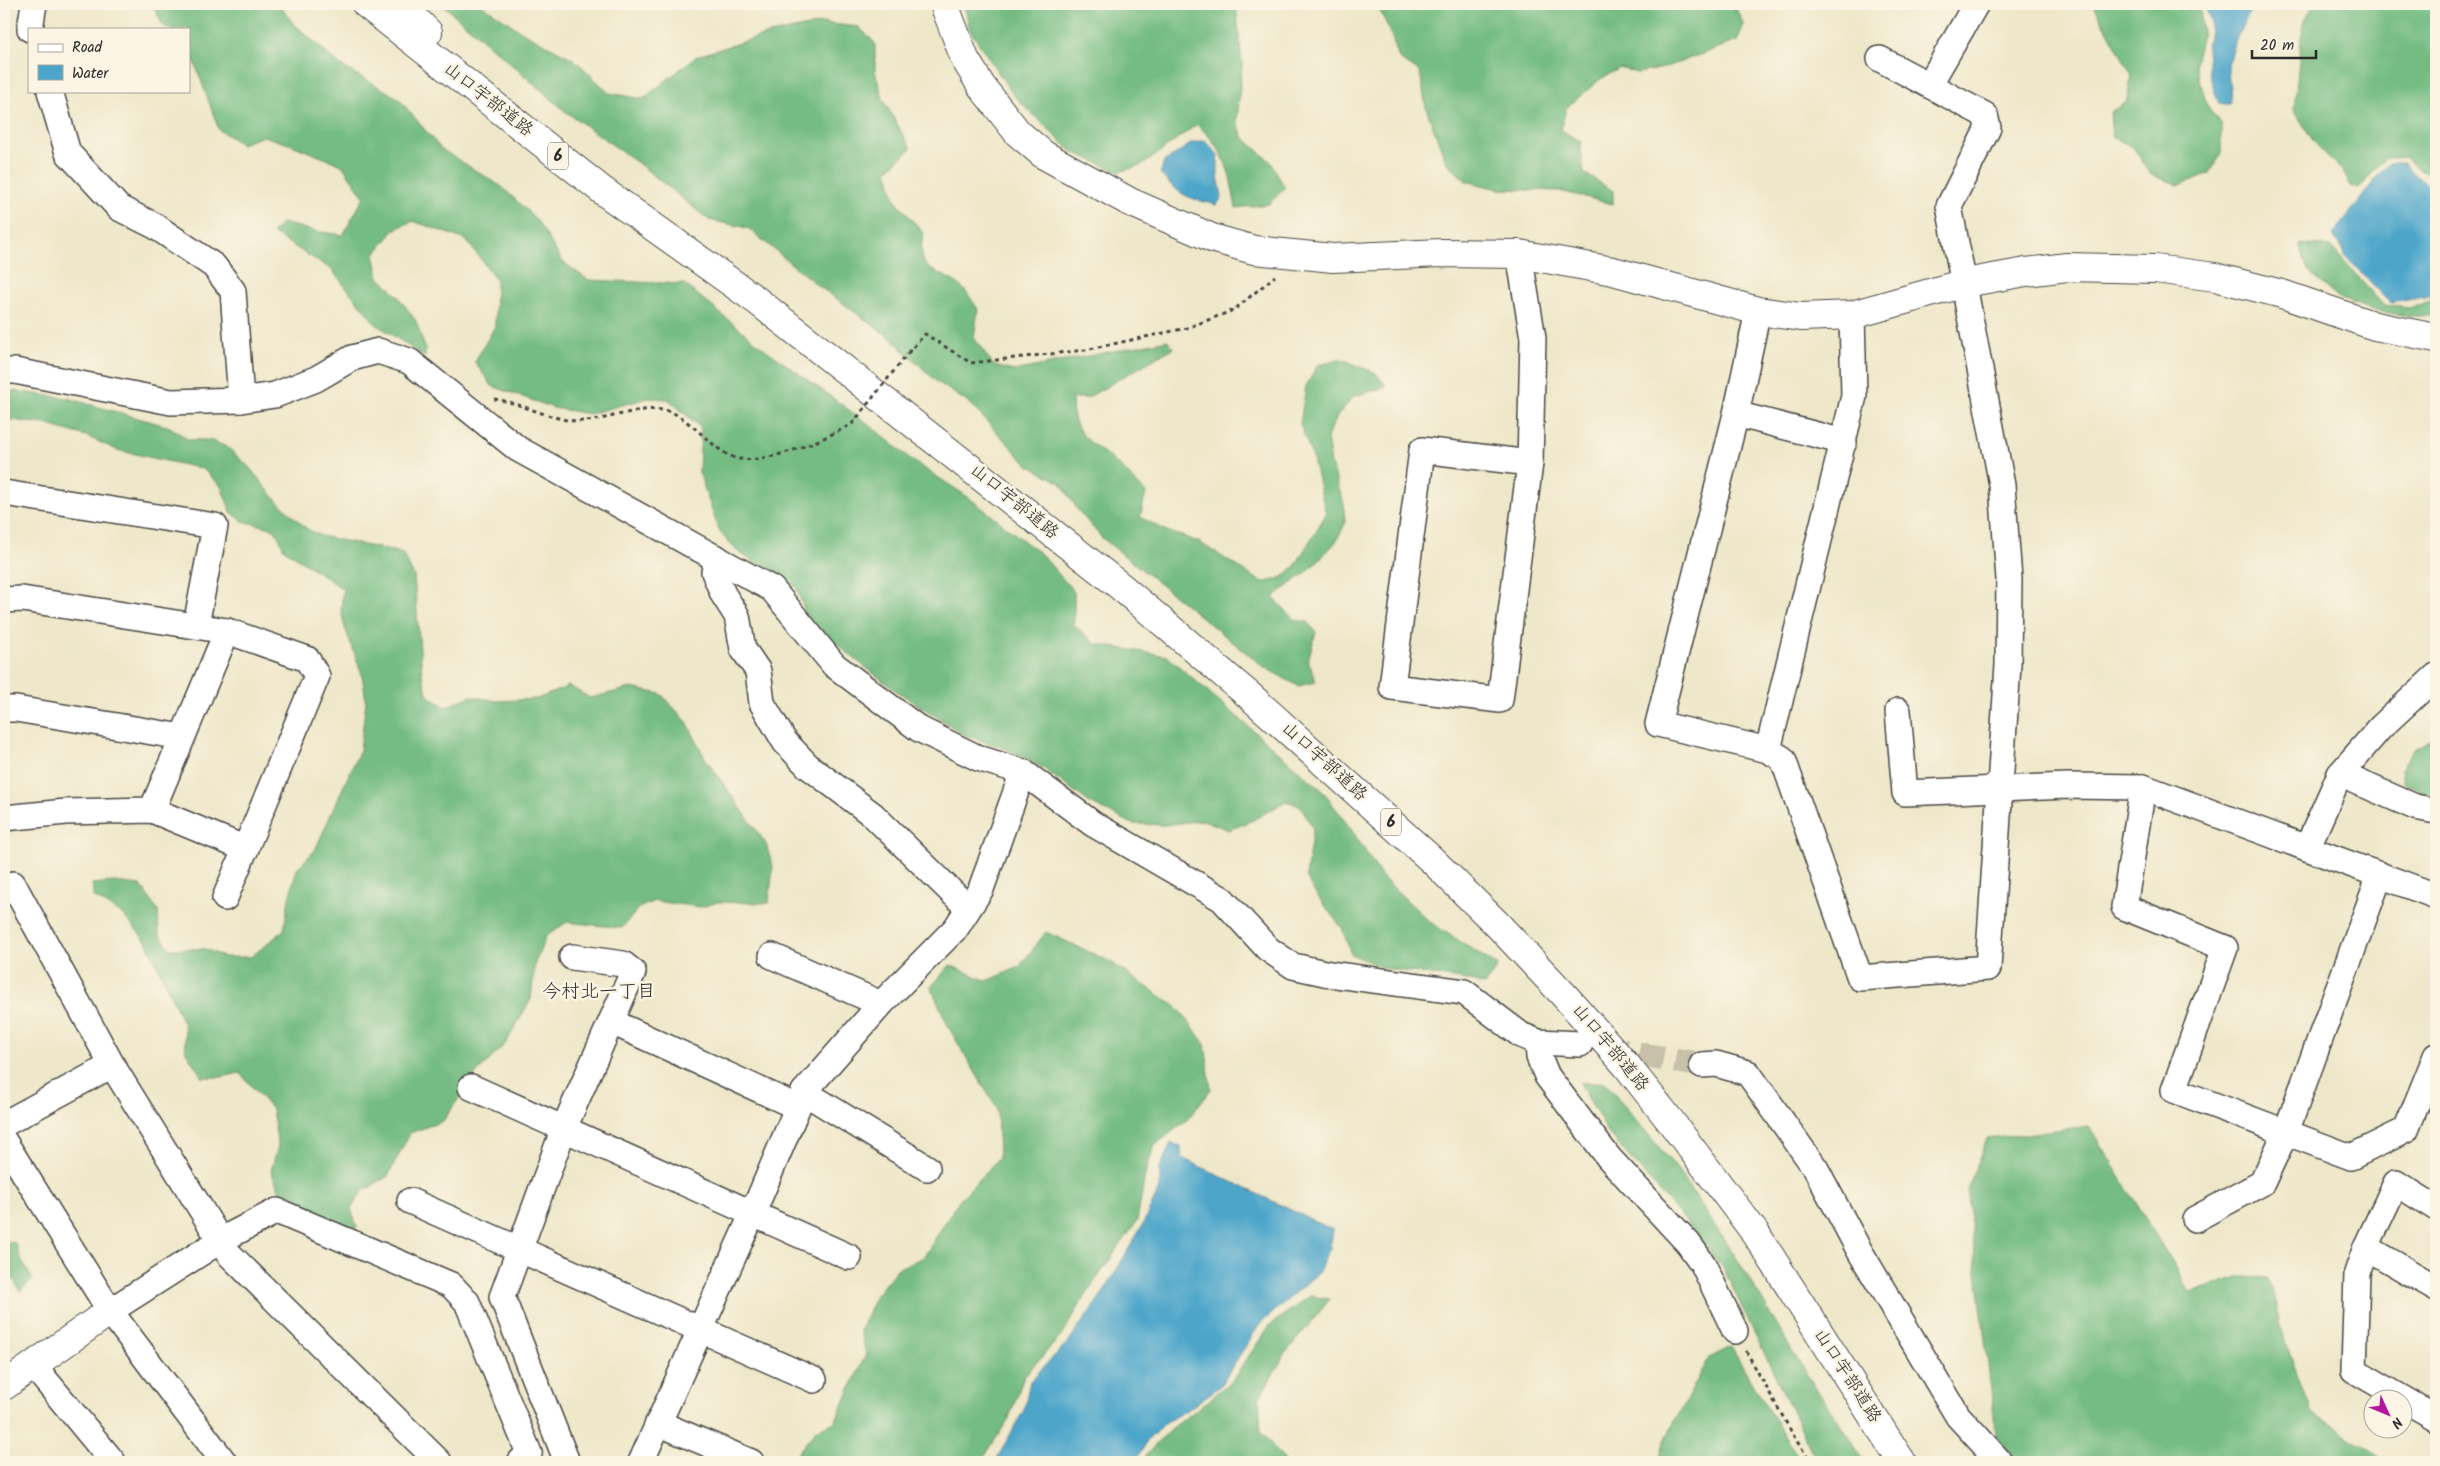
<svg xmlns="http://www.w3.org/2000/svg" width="2440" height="1466" font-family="Kalam,'Klee One',sans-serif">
<rect width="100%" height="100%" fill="#fcf5e5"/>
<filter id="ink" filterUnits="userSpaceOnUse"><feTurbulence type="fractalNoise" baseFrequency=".02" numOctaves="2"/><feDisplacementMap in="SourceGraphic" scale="10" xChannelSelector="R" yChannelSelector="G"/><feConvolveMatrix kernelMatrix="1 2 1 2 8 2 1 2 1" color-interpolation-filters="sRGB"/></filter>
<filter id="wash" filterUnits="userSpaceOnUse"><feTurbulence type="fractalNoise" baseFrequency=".0096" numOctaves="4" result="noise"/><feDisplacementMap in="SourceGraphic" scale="20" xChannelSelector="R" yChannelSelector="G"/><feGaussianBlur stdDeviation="1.12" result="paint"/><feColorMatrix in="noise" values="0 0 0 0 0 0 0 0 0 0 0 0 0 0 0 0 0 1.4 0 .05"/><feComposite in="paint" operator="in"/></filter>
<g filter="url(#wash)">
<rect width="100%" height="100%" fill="#eee7c9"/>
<g fill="#74bc83" stroke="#507457">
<path d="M153,4H279L292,22L340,65L398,98L441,149L502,187L536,219L563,262L588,280L684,284L761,346L867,423L913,461L968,497L1042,555L1074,592V625L1095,644L1167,656L1323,791L1353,832L1382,877L1430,922L1498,966L1485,985L1467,980L1383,968L1351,954L1342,928L1313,890L1306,876L1313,829L1301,806L1286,801L1253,820L1229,830L1203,820L1165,825L1133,824L1090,803L1043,768L1012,751L965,735L895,690L851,656L807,618L796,586L776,577L737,551L719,531L699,472L701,428L668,399L648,398L589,414L554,408L492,386L475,362L495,326L496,279L466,240L413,221L395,229L374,255L379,277L397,295L416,321L425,348V357L376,324L331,269L272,233L282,223L314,231L343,235L364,197L342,165L289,144L263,136L241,144L219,130L189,47V29H168L162,24Z"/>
<path d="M442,4H481L524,33L575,60L609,93L643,99L697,56L765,35L822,23L859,27L875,43V71L883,99L911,149L887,170L895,199L923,233C917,275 931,265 958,284C966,290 972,301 978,309L974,338L994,366L1014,371L1168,340L1173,348L1087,398H1072C1072,438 1090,439 1115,462C1126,471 1136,483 1146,493L1140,517L1167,531L1199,542L1263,583L1283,577L1295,566L1326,514L1313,459L1300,424L1306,386L1318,365L1342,359L1376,373L1387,387L1354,396L1338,415L1327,437L1331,464L1344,504L1345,524L1335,543L1308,571L1273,597L1295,620L1308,622L1316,632L1308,660L1316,682L1298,686L1264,667L1101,537L1077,509L1061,483L1028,465L970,404L936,381L891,338L816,284L748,228L709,220L638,163L565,111Z"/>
<path d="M964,4H1236L1242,64L1237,121L1243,137L1271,162L1285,188L1269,204L1236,208C1229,168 1226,152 1197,124L1144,164L1119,172L1071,151L1013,95L970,30Z"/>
<path d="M1377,4H1727L1736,9L1744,25L1737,41L1664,68L1638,73L1620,68L1599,80L1566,108L1561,130L1580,141L1584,173L1613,191V204L1560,191L1498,189L1466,181L1446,162L1426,108L1420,72L1399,59L1391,34Z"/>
<path d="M2093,4H2200L2202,34L2195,64L2207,105L2221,125V155L2208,174L2179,185L2151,175L2133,147L2112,137L2110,112L2126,103L2132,75Z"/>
<path d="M2314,4H2436V181L2405,158H2385L2359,189L2351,186L2343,172L2314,142L2294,110L2303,23Z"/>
<path d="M2300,244L2331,247L2383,305L2409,308L2436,299V316H2410L2376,311L2340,299L2308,271Z"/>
<path d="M6,390L67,398L170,427L189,440H209L227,447L248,466L277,501L307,529L321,536L402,553L414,576L422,674L428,696L446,707L470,696L497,701L537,699L569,686L590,698L631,688L661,694L687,722L705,758L766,844L773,867L769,903L718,902L701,907L654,901L639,908L622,928L567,922L546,936L535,963L531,999L506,1043L476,1074L443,1121L410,1133L388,1176L362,1192L351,1209L357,1227L353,1234L285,1203L271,1171L278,1146L272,1109L240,1073L221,1077H202L186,1052L184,1025L146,941L122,914L94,897L92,884L114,882L140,885L158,910L159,934L170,949H205L224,957H251L284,930L289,898L297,869L315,850L360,750L366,701L362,674L345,628L341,609L343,589L284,549L275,529L243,521L231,512L221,486L203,469L117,450L86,436L45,424L4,419V391Z"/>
<path d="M2436,737V785L2430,796L2403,782L2401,769L2413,750Z"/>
<path d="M1046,932L1109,961L1178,1008L1205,1044L1211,1089L1187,1120L1154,1146L1145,1175L1137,1221L1093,1284L1061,1336L1024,1376L1009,1418L981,1462H793L797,1454L816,1430L835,1422L866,1354L860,1330L876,1295L897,1269L924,1257L957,1203L999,1158L997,1109L949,1028L931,987L950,965L987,981L1019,967Z"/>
<path d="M1605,1082L1677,1169L1739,1262L1805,1372L1865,1462H1820L1812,1452L1724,1270L1689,1225L1608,1133L1580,1083Z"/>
<path d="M2089,1126L2191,1293L2241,1277L2269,1278L2285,1341L2311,1412L2390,1462H2015L1998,1449L1967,1189L1987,1139Z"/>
<path d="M4,1241L15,1243L21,1259L33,1280L20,1291L4,1263Z"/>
<path d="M1310,1296L1330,1299L1285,1354L1259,1399L1261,1432L1286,1462H1144L1146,1455L1171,1429L1208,1401L1233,1379L1270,1325Z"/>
<path d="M1731,1347L1788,1442L1803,1462H1659L1664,1442L1709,1358Z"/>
</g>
<g fill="#4da6ca" stroke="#3c687a">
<path d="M2207,4H2254C2245,21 2228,50 2228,70C2228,85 2234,85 2230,104H2219L2209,74L2207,48L2211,23L2207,12Z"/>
<path d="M1205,140L1218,155V176L1222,197L1217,205C1187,198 1181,196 1160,174L1164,162L1192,143Z"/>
<path d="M2388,163H2404L2436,195V292L2430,296L2391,303L2346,257L2333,235Z"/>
<path d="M1171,1143L1181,1146L1182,1158L1333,1230L1330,1248L1318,1273L1260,1324L1219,1387L1190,1408L1166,1422L1148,1440L1135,1462H995L1024,1410L1030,1381L1069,1341L1103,1293L1142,1226L1159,1189L1160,1168Z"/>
</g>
</g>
<g filter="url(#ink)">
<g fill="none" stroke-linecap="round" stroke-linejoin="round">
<path stroke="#c7c1a9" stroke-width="25" stroke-dasharray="25 12" stroke-linecap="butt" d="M1602,1048L1702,1065"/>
<defs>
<g id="minor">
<path d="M30,29L34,4"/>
<path d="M1929,85L1976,4"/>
<path d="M50,91L68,153L119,208L155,226L214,266L233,291L241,400"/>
<path d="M1519,254L1533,338L1530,463"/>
<path d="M1758,311L1736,414L1658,724L1768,750L1783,759L1860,978L1988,968L2008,665L2009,579L2002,485L1949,206L1988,128L1985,115L1880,59"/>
<path d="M4,371H15L171,402L241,400L275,395L316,379L352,358L378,351L409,361L518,449L772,589L834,665L919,729L978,758L1023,772L1093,824L1222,899L1268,949L1293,966L1329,974L1464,992L1521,1035L1538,1042L1580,1044"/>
<path d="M1736,414L1844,442"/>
<path d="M1422,450L1530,463L1500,700L1392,687Z"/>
<path d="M4,493L215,526L196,625"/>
<path d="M717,558L714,572L723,594L737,616L743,649L758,671L762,703L785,742L808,766L873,815L968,908"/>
<path d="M4,600L22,599L227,631L307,659L317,676L225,898"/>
<path d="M4,709H16L182,737"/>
<path d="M1898,711L1905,793L2068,786L2143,787L2436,896"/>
<path d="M1768,750L1854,396L1852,315"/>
<path d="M2340,774L2415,807L2436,811"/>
<path d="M2143,787L2124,907L2225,948L2174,1090L2351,1157L2406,1130L2436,1056"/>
<path d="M152,810L227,631"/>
<path d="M4,818L66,812L152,810L246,849"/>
<path d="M2307,848L2340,774L2381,727L2436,676"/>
<path d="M13,884L112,1065L228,1253L439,1462"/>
<path d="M772,956L881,1004"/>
<path d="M612,1022L797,1107"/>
<path d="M1538,1042L1539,1057L1547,1076L1609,1158L1688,1243L1703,1264L1735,1331"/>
<path d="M1702,1065L1716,1064L1748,1073L1816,1169L1859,1250L1958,1416L2000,1462"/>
<path d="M471,1087L849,1257"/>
<path d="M804,1092L927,1168"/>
<path d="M4,1124L112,1065"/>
<path d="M4,1141L110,1311L224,1462"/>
<path d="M410,1201L814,1380"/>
<path d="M2195,1219L2262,1183L2286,1132L2380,875"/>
<path d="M2366,1247L2396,1183L2436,1208"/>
<path d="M2436,1288L2366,1247L2357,1273L2354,1370L2436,1418"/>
<path d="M110,1311L221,1240L277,1211L451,1285L467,1302L529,1453L520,1462"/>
<path d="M33,1365L113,1462"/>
<path d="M658,1423L751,1462"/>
<path d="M567,1462L502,1297L564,1128L633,972L623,964L572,957"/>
<path d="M641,1462L752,1215L804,1092L881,1004L956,928L981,889L1023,772"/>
</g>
<g id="tertiary">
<path d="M944,4L965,59L982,87L1018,133L1044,155L1130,202L1212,238L1254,250L1333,258L1441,253L1519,254L1613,271L1758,311L1801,317L1852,315L1965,283L2026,272L2067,267L2155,269L2215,277L2282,294L2375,326L2436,338"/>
<path d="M4,1386L110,1311"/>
</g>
<g id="primary">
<path d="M366,4L603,191L756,300L1120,586L1251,697L1433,861L1496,923L1563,994L1627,1066L1672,1123L1756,1234L1902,1462"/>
<path d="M400,4L428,32"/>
</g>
</defs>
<use href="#minor" stroke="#484743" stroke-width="28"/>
<use href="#tertiary" stroke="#484743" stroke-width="30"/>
<use href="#primary" stroke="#484743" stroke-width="30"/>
<g stroke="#484743" stroke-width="3" stroke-dasharray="4 4" stroke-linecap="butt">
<path d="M908,353L925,334L971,363L1085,350L1187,328L1234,310L1275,276"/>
<path d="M494,399C523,403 549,420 578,421C608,422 638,404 668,411C681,414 703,436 714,445C721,451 731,458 740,459C772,463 824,439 852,424"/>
<path d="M1746,1351L1796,1440L1811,1462"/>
</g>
<use href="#minor" stroke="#fff" stroke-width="25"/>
<use href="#tertiary" stroke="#fff" stroke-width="28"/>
<use href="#primary" stroke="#fff" stroke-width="28"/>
<path stroke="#484743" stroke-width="3" stroke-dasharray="4 4" stroke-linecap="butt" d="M852,424L908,353"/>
</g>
</g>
<g text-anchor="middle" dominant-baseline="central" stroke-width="5" stroke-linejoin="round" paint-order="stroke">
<g fill="#fcf5e5" stroke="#6a6863" stroke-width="1">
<rect x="548" y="142.5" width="20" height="27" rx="4"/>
<rect x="1381" y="808.5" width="20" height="27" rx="4"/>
</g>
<g font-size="16" font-weight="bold" fill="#2b2b2b">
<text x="558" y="156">6</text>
<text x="1391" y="822">6</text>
</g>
<g font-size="18" fill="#2b2b2b" stroke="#fcf5e5">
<text transform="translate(488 100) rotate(38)">山口宇部道路</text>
<text transform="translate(1014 502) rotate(39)">山口宇部道路</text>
<text transform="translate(1324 762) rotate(42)">山口宇部道路</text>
<text transform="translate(1610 1048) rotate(50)">山口宇部道路</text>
<text transform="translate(1847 1376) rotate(57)">山口宇部道路</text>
</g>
<g font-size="19" fill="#2b2b2b" stroke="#fcf5e5">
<text x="599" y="992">今村北一丁目</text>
</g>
</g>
<rect width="2440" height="1466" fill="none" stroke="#fcf5e5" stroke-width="20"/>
<rect x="28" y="28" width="162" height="65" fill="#fcf5e5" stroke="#a8a49b"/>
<rect x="38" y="44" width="25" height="8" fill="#ffffff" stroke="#a8a49b"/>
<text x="72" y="52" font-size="15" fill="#2b2b2b">Road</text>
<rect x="38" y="65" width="25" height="15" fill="#4da6ca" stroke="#a8a49b"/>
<text x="72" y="78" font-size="15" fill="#2b2b2b">Water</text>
<g transform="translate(2388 1414) rotate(134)"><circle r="24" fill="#fcf5e5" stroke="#a8a49b"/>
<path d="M0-4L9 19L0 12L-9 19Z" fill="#b5179e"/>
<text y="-8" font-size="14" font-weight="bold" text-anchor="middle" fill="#2b2b2b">N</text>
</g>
<path d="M2252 50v8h64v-8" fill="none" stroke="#2b2b2b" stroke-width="2.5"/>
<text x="2260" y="50" font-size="15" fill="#2b2b2b" stroke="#fcf5e5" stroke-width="4" paint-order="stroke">20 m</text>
</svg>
